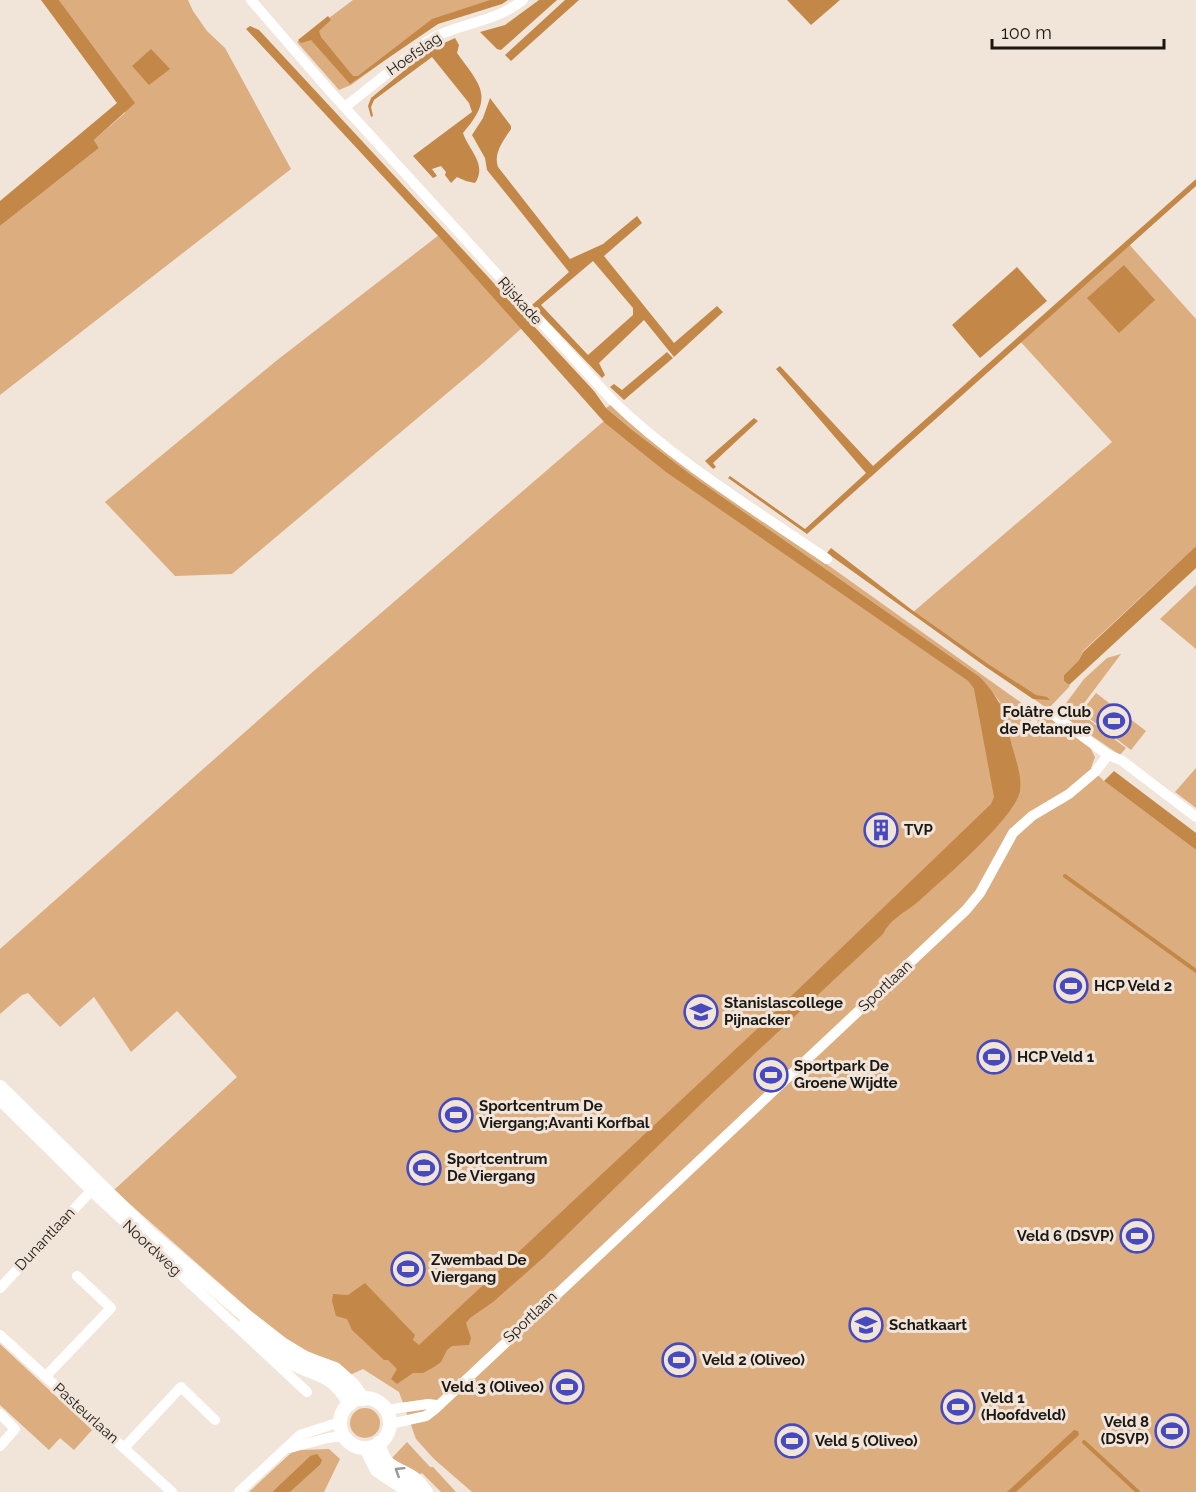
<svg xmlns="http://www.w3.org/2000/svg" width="1196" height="1492" font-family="Raleway,sans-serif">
<rect width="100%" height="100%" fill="#f1e4d9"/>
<g fill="#dbad7f">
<path d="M59,0H188L193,11L207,31L225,48L291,169L0,395V226L99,148L94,140L125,113L124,88Z"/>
<path d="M353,0H502L436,23L351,85L339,90L297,42Z"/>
<path d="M439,235L524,326L483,363L232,574L175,576L105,502L276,361Z"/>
<path d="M1127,242L1196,319V546L1083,651L1079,660L1064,675V681L1070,686L1048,709L912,613L1112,442L1019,340Z"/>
<path d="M612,404L665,449L1030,709L1031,725L1037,729L1038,717L1042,714L1046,715L1090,747L1095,757L1091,768L1104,781L1196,850V1492H472L434,1459L416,1439L399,1392L363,1369L350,1375C331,1359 307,1352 285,1341L114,1190L237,1077L177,1011L131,1052L94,997L60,1027L28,993L22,995L0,1014V949L316,669L604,421L968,681L974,689L1001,703L980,677L694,477L631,429L606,408Z"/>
<path d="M1196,585V649L1160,619Z"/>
<path d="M1121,654L1082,706L1080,713L1126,748L1120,755L1067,719L1064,706L1084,679L1107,658Z"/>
<path d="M1096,693L1146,731L1131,750L1081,712Z"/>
<path d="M1196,768V808L1175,792Z"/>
<path d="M0,1344L92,1430L74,1450L60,1438L49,1450L0,1405Z"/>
<circle cx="365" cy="1423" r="15"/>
<path d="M407,1442L430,1467H433L456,1492H441L422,1473L418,1475L391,1459Z"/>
<path d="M329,1449L340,1459L324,1492H290L320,1465L310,1456L272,1492H249L291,1453L300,1450Z"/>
</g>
<g fill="#c38848" fill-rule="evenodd">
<path d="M41,0H59L135,103L94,140L99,148L0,226V201L117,103Z"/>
<path d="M490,0H508L502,4L438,24L350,84L311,40L301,43L298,40L328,16L331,20L319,31L321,37L353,76H358L432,19Z"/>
<path d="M539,0H557L501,50L497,49L480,32L505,25Z"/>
<path d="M565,0H579L511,61L505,55Z"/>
<path d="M787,0H840L811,25Z"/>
<path d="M250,26L259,30L594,391L606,408L631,429L694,477L980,677C1003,702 1004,713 1012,746C1016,760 1022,776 1020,791C1015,818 942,880 919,901C906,912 890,919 883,934L703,1102L543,1258L493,1302L470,1318L466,1323L471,1338L469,1345L452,1346L447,1350L441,1362L434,1367L423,1373H413L397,1384L391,1379L397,1369L388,1360H384L352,1330L347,1319L336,1316L332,1301L333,1294L348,1295L365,1283L415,1335L413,1340L419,1345L756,1030L991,804L994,797L974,689L968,681L666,472L605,423L441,239L246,29Z"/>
<path d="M455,38L459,45L457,53C481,86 495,97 463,133C468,149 488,165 475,183L466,181L457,177L451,183L445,175L446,172L441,166L432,169L437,176L433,178L413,156L472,112L469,103L432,57L374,100L371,107L373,116L371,117L368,106L371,98L429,50Z"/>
<path d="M151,49L170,69L149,85L132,66Z"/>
<path d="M490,98L511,126V129C504,140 493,153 498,167L570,259L603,244L637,216L642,223L604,256L674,343L717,306L723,312L674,357L644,320L599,363L605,375L602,378L532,305L569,272L487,170L485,158L472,135L483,118ZM593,261L633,308V315L588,355L541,305Z"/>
<path d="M1196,179V186L807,534L728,478L730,476L805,529L866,473L776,369L780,366L873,466Z"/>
<path d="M1124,265L1155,300L1119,333L1087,298Z"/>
<path d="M1017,267L1047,301L980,358L952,325Z"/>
<path d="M667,352L673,358L624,400L610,387L614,384L622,390Z"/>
<path d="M754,418L758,421L713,463L716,467L713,469L705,461Z"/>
<path d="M1196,546V568L1069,685L1064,681V675L1079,660L1083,652Z"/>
<path d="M831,548L912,610L988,664L1036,695L1047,697L1050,700L1033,699L986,667L827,553Z"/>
<path d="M1114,771L1196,833V850L1104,781Z"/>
<path d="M1074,1430L1078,1431L1079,1435L1016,1492H1007Z"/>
<path d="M317,1454L322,1460L320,1465L290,1492H272L310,1456Z"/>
</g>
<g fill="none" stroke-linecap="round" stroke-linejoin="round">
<g stroke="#c38848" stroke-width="4">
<path d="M1065,876L1196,971"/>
<path d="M1084,1442L1138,1492"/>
</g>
<g stroke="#fff" stroke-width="10">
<path d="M251,0L328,89L612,400C676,462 754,509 827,559"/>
<path d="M345,107L429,40C460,22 493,24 523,0"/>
<path d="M1055,716L1108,755L1121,760L1196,817"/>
<path d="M0,1101L91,1191L307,1392"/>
<path d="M0,1288L91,1191"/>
<path d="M0,1335L172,1492"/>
<path d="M46,1376L111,1308L77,1276"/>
<path d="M386,1410L428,1404L437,1405"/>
<path d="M0,1414L15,1429L0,1446"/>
<path d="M390,1424L426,1416L435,1409L966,910L980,893L1013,833L1032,816L1069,794L1095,772L1108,755"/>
<path d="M124,1448L181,1387L215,1420"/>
<path d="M289,1448L328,1438L343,1436"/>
<path d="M239,1492L300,1435L340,1422"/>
</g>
<g stroke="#fff" stroke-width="14">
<path d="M0,1087L148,1232L246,1316L282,1344L305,1358L335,1369L353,1385L363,1399"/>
<path d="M244,1326C259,1338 273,1351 289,1361C318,1378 331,1371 350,1404"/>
<circle cx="365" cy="1423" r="25"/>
<path d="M379,1443C383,1470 399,1467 416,1480C420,1483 423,1489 426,1492"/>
<path d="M366,1448L377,1470L410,1492"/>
</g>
</g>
<defs><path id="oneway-chevron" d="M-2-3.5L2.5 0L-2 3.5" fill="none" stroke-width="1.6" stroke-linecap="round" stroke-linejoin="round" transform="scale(1.5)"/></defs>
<use stroke="#989795" href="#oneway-chevron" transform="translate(399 1471) rotate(-148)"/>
<defs>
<symbol id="stadium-ring" viewBox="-11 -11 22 22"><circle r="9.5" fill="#f1e4d9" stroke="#474abf" stroke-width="1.5"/><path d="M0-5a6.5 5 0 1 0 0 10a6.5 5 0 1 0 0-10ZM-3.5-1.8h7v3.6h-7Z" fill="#474abf"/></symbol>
<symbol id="building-ring" viewBox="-11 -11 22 22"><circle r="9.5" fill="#f1e4d9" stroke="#474abf" stroke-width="1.5"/><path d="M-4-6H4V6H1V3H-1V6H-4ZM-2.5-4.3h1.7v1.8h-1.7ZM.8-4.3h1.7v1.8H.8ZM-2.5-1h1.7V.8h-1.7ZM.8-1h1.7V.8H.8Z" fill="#474abf"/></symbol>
<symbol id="school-ring" viewBox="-11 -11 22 22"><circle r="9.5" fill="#f1e4d9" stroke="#474abf" stroke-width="1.5"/><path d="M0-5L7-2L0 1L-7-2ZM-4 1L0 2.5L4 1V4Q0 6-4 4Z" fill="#474abf"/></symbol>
</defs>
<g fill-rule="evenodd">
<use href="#stadium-ring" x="1095" y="702" width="38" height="38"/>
<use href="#building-ring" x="862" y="811" width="38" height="38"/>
<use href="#stadium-ring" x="1052" y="967" width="38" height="38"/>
<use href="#school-ring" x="682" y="993" width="38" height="38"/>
<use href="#stadium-ring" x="975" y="1038" width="38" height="38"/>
<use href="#stadium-ring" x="752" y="1056" width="38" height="38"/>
<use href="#stadium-ring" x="437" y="1096" width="38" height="38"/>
<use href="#stadium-ring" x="405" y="1149" width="38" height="38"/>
<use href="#stadium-ring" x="1118" y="1217" width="38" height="38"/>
<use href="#stadium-ring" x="389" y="1250" width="38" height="38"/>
<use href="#school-ring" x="847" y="1306" width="38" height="38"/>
<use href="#stadium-ring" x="660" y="1341" width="38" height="38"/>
<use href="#stadium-ring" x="548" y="1368" width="38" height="38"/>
<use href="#stadium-ring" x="939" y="1388" width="38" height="38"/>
<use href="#stadium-ring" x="1153" y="1412" width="38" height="38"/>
<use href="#stadium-ring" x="773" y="1422" width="38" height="38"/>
</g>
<g text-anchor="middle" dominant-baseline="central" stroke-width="6" stroke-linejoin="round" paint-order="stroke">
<g font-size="15" fill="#1b1713" stroke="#f1e4d9">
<text transform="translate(414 54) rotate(-35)">Hoefslag</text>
<text transform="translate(520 301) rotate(48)">Rijskade</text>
<text transform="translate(885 986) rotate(-43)">Sportlaan</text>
<text transform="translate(45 1239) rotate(-47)">Dunantlaan</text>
<text transform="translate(152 1248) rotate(43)">Noordweg</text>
<text transform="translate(530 1317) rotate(-43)">Sportlaan</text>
<text transform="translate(86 1413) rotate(42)">Pasteurlaan</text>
</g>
<g font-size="15" font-weight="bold" fill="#1b1713" stroke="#f1e4d9" text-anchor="start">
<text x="1091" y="712" text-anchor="end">Folâtre Club<tspan x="1091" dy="17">de Petanque</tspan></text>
<text x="904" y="830">TVP</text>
<text x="1094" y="986">HCP Veld 2</text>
<text x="724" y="1003">Stanislascollege<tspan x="724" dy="17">Pijnacker</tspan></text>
<text x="1017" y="1057">HCP Veld 1</text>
<text x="794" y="1066">Sportpark De<tspan x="794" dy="17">Groene Wijdte</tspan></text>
<text x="479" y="1106">Sportcentrum De<tspan x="479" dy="17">Viergang;Avanti Korfbal</tspan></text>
<text x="447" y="1159">Sportcentrum<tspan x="447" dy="17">De Viergang</tspan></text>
<text x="1114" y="1236" text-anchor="end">Veld 6 (DSVP)</text>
<text x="431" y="1260">Zwembad De<tspan x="431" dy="17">Viergang</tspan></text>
<text x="889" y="1325">Schatkaart</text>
<text x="702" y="1360">Veld 2 (Oliveo)</text>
<text x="544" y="1387" text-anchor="end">Veld 3 (Oliveo)</text>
<text x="981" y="1398">Veld 1<tspan x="981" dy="17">(Hoofdveld)</tspan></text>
<text x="1149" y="1422" text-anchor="end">Veld 8<tspan x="1149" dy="17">(DSVP)</tspan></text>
<text x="815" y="1441">Veld 5 (Oliveo)</text>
</g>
</g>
<path d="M992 39v9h172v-9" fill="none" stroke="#1b1713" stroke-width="3"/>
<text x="1001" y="39" font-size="18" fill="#1b1713" stroke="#f1e4d9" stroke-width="4.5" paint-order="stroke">100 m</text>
</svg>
